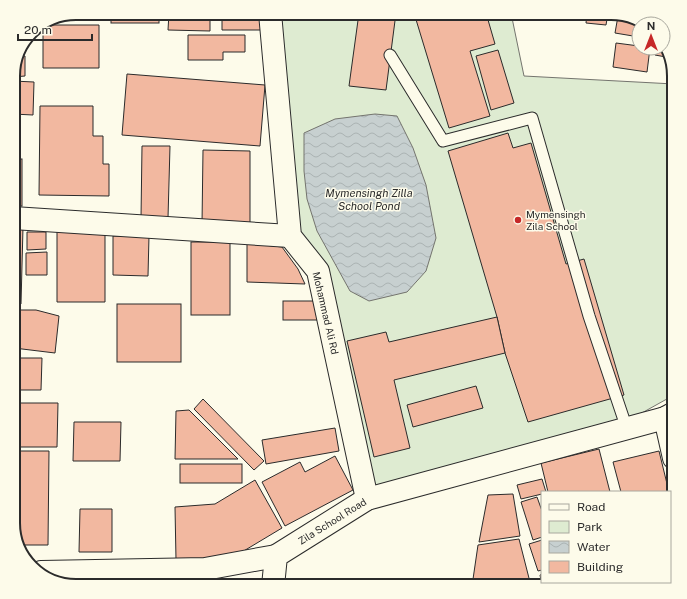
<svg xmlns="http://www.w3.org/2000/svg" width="687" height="599" font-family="'Public Sans',sans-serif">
<defs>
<pattern id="water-waves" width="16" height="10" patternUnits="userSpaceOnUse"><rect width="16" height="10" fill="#c7d0d0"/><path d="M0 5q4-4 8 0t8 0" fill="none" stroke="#abb3b3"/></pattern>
</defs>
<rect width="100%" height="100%" fill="#fdfbea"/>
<path fill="#deebd1" stroke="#74746e" d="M274,13H511L524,76L674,84V395L640,414L372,491L298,230Z"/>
<path fill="url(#water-waves)" stroke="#74746e" d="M375,114L397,116L413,148L426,185L436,238L426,271L407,292L369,301L350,291L317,231L307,199L304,171V133L335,119Z"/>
<g fill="#f2b8a0" stroke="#2b2b2b">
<path d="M76,13H103V18H63Z"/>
<rect x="111" y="13" width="48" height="10"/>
<path d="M169,13H210V31L168,30Z"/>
<path d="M222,13H264L263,30H222Z"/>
<path d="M359,13H396L386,90L349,86Z"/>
<path d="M414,13H486L495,44L470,51L490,116L449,128Z"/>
<path d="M587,13H608L606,25L586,23Z"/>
<path d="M618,16L639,24V37L615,33Z"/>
<path d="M44,25H99V68H43V26Z"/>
<path d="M188,35H245V52H223V60H188Z"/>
<path d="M616,43L639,46V48H650L647,72L613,67Z"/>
<path d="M656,48H662L666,57L655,55Z"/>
<path d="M498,50L514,103L491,110L476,56Z"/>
<path d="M21,56H25V76L13,77V72Z"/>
<path d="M127,74L265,85L260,146L122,135Z"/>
<path d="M13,81L34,82L33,115L13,114Z"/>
<path d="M40,106H93V136H103V164H109V196L39,195Z"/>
<path d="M508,133L513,148L531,143L566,264L584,259L624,395L528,422L505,353L497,317L448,151Z"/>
<path d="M142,146H170L168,218H141Z"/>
<path d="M203,150L250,151V224H202Z"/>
<rect x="13" y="159" width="9" height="47"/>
<path d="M13,227H23L21,304H13Z"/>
<path d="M57,231L105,232V302H57Z"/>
<path d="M27,232H46V249L27,250Z"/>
<path d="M113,236H149L148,276L113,275Z"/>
<rect x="191" y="242" width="39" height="73"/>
<path d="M247,243L282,247L298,269L305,284L247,282Z"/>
<path d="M47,252V275H26V253Z"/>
<rect x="283" y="301" width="35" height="19"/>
<rect x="117" y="304" width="64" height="58"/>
<path d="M16,310H36L59,316L55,353L14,348Z"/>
<path d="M497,317L505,353L394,380L410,448L374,457L347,341L386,332L389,342Z"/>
<path d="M14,358H42L41,390H14Z"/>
<path d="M476,386L483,408L413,427L407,405Z"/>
<path d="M203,399L264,461L254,470L194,409Z"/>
<path d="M13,403H58L57,447H13Z"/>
<path d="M189,410L238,459H175L176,411Z"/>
<path d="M74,422H121L120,461H73Z"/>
<path d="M335,428L339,451L266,464L262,440Z"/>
<path d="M599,449L610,492H548L541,463Z"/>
<path d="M13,451H49L48,545H21L13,527Z"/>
<path d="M659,451L669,492H621L613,462Z"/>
<path d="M335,456L353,490L285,526L262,482L300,462L305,472Z"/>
<rect x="180" y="464" width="62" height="19"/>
<path d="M542,479L546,492H542V494L521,499L517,485Z"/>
<path d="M255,480L282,528L242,552L210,562L176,560L175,507L215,504Z"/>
<path d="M513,494L520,536L479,542L488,495Z"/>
<path d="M670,495L674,511V527L670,536Z"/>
<path d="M537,497L542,511V537L533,540L521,502Z"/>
<path d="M80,509H112V552H79Z"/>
<path d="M519,539L531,586H472L478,545Z"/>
<path d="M542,540V570L538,571L529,544Z"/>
<path d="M542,574V582H563L564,586H542L540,575Z"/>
</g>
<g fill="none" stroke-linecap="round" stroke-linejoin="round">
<defs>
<path id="lane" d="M390,55L443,141L532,118L589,316L627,429"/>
<g id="street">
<path d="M270,13L290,236L318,271L367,499"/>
<path d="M13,218L290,236"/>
<path d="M665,418L674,458"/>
<path d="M41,572L205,569L276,556"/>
</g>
<path id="secondary" d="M273,586L276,556L367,499L665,418L674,413"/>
</defs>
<use href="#lane" stroke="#2b2b2b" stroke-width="13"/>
<use href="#street" stroke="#2b2b2b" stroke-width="24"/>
<use href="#secondary" stroke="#2b2b2b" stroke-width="24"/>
<use href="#lane" stroke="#fdfbea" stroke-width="11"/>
<use href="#street" stroke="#fdfbea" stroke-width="22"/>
<use href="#secondary" stroke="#fdfbea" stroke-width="22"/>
</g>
<circle fill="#c62828" stroke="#fdfbea" stroke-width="1.5" cx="518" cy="220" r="4"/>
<g text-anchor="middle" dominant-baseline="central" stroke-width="3" stroke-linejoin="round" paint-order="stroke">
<g font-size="10" fill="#2b2b2b" stroke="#fdfbea" text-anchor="start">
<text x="526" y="214">Mymensingh<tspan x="526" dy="12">Zila School</tspan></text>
</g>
<g font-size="10" fill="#2b2b2b" stroke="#fdfbea">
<text transform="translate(326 313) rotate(77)">Mohammad Ali Rd</text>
<text transform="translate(332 521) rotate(-32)">Zila School Road</text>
</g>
<g font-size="11" font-style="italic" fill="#2b2b2b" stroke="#fdfbea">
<text x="369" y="193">Mymensingh Zilla<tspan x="369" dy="13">School Pond</tspan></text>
</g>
</g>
<path d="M0 0H687V599H0ZM76 20H611A56 56 0 0 1 667 76V523A56 56 0 0 1 611 579H76A56 56 0 0 1 20 523V76A56 56 0 0 1 76 20Z" fill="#fdfbea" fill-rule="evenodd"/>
<path fill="none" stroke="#2b2b2b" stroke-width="2" d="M76 20H611A56 56 0 0 1 667 76V523A56 56 0 0 1 611 579H76A56 56 0 0 1 20 523V76A56 56 0 0 1 76 20Z"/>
<rect x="541" y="491" width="130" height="92" fill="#fdfbea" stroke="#a9a89e"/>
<rect x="549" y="504" width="20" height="6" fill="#fdfbea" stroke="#a9a89e"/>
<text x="577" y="511" font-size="12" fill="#2b2b2b">Road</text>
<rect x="549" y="521" width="20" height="12" fill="#deebd1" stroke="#a9a89e"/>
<text x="577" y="531" font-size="12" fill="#2b2b2b">Park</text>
<rect x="549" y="541" width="20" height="12" fill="url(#water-waves)" stroke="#a9a89e"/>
<text x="577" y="551" font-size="12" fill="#2b2b2b">Water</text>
<rect x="549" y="561" width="20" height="12" fill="#f2b8a0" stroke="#a9a89e"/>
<text x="577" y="571" font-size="12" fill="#2b2b2b">Building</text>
<g transform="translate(651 36)"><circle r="19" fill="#fdfbea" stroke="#a9a89e"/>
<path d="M0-3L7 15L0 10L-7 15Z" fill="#c62828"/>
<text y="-6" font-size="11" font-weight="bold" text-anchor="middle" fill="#2b2b2b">N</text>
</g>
<path d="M18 34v6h74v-6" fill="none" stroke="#2b2b2b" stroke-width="2"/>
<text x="24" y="34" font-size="12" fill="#2b2b2b" stroke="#fdfbea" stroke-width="3" paint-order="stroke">20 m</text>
</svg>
